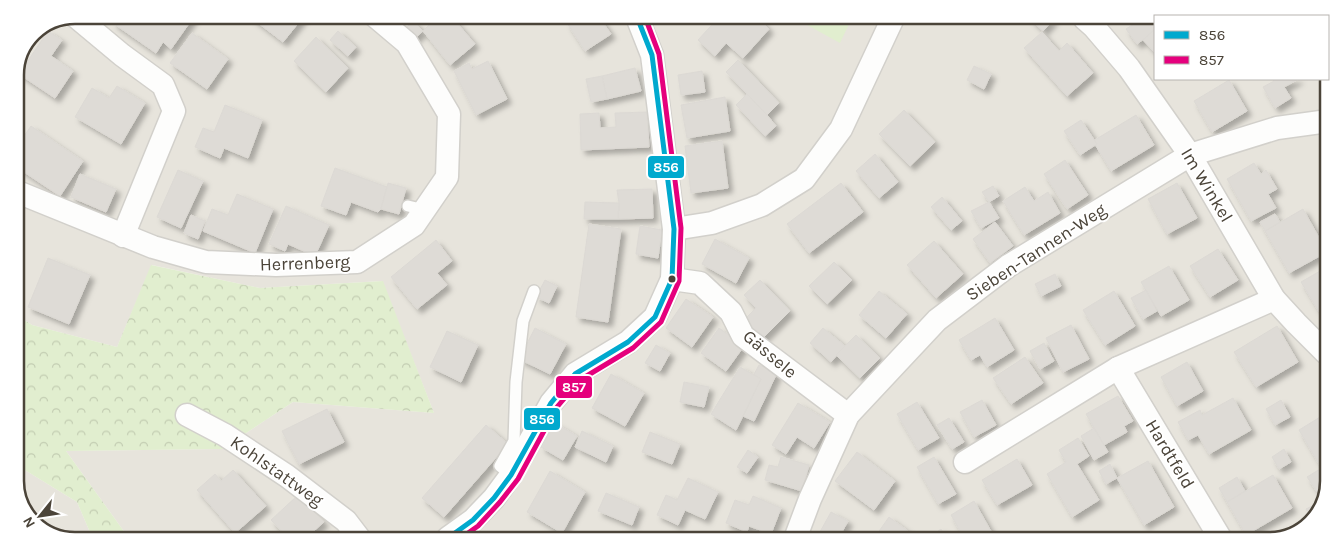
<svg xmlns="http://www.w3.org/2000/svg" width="1344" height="556" font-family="Karla,sans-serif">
<defs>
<pattern id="forest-crowns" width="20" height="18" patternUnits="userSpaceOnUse" patternTransform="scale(1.25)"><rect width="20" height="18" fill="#e1eecf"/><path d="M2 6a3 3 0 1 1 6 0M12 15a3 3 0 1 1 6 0" fill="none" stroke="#c3cdb2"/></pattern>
<filter id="shadow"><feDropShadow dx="4.5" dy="4.5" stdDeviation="2.5" flood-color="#0004"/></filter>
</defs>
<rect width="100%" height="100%" fill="#f4f2ee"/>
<g fill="#e7e4dc">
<path d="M75,15L1155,19V79H1328V67L1329,70L1325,504L1303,531L1270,541L128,537L66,451L222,449L293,402L434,413L382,281L260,288L152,265L117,347L32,325L15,314V71L33,32Z"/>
<path d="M15,464L77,502L92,537H52L27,517L15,486Z"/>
</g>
<path fill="#e1eecf" d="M796,18H852L840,43L809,26Z"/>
<path fill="url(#forest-crowns)" d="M151,265L260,288L383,281L434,413L293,402L222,449L66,451L128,537H92L77,502L15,464V314L32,325L117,347Z"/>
<g fill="#dedbd6" stroke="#dcd9d4" filter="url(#shadow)">
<path d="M118,15H195L171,49L163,42L156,53L113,23Z"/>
<path d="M249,16H304L283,42Z"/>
<path d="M438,16H451L475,44L450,65L423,31Z"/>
<path d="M577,17H599L611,34L585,51L567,23Z"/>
<path d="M719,17H757L769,29L743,58L726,43L715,56L698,40Z"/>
<path d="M1029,18L1054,19L1043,31Z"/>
<path d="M1141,19H1151L1155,25V31L1137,44L1126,29Z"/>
<path d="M413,21L423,31L413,40L404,30Z"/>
<path d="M1155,29V53L1143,40Z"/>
<path d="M48,31L62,40L51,56L73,71L55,98L19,74Z"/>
<path d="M338,31L356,47L348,56L330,40Z"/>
<path d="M1042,32L1059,51L1067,43L1093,73L1067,96L1024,48Z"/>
<path d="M192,33L228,59L207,89L170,63Z"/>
<path d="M316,37L348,68L326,92L294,61Z"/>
<path d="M738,60L779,103L767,115L726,72Z"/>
<path d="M488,61L507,99L476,115L454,71L469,63L472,69Z"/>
<path d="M974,66L991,74L984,89L967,80Z"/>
<path d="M635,68L641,91L607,99L602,76Z"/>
<path d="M702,71L705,92L681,95L678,75Z"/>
<path d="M602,76L607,99L591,102L586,79Z"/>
<path d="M1272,79H1299L1284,87L1291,98L1275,108L1263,87L1274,81Z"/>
<path d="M1229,80L1247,111L1212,132L1194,101Z"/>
<path d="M117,86L145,103L121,144L75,117L92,88L109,98Z"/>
<path d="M747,94L767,115L776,126L765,136L736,105Z"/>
<path d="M725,97L730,131L687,138L681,105Z"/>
<path d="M225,105L262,120L248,158L224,148L220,158L195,147L203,128L214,132Z"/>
<path d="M904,110L935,142L910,166L879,134Z"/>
<path d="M647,112L649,147L581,150L580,114L599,113L600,128L616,127L615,113Z"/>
<path d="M1136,115L1154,145L1111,171L1093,141Z"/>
<path d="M1081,120L1097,144L1080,155L1064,131Z"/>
<path d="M31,126L83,161L60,196L15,166V149Z"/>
<path d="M722,141L728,188L691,193L685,146Z"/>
<path d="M875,154L898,182L879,198L856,171Z"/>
<path d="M1065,160L1088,195L1067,209L1044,174Z"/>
<path d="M1254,163L1261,174L1266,170L1277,189L1268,194L1276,208L1251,221L1227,179Z"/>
<path d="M335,168L387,187L381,209L378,212L351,202L346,215L321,206Z"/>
<path d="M178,170L203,181L181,228L157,217Z"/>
<path d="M80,174L116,189L106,212L71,197Z"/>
<path d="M388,183L406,188L399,214L381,209Z"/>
<path d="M841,183L863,212L809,253L787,224Z"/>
<path d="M1177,183L1197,218L1167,234L1148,199Z"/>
<path d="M993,186L999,196L989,202L982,192Z"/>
<path d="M1025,187L1034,201L1048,192L1060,213L1024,235L1003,201Z"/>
<path d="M652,189L653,218L618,219L619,203L617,190Z"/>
<path d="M237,194L273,209L255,253L203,231L212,209L228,215Z"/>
<path d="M942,197L962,221L951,230L931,207Z"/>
<path d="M585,202L619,203L618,219H584Z"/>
<path d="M989,202L999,218L981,228L971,211Z"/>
<path d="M286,206L329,225L315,256L288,244L285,251L269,244Z"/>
<path d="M1303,209L1327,252L1289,273L1265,231Z"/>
<path d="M1275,214L1280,222L1265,231L1260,222Z"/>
<path d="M191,215L205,221L198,239L184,233Z"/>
<path d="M995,222L1013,246L990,263L973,239Z"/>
<path d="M589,224L621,229L608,322L576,317Z"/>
<path d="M640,226L662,230L658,258L636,254Z"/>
<path d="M715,239L749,258L736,283L702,264Z"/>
<path d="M436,240L452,261L437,273L447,285L417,309L391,277Z"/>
<path d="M934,241L963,274L936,298L907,265Z"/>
<path d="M1218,249L1238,280L1210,297L1190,266Z"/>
<path d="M48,258L90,275L69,324L28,307Z"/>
<path d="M834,262L852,280L827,304L809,286Z"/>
<path d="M1169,266L1189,300L1161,316L1141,282Z"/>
<path d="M1327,267V307L1319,312L1301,282Z"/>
<path d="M1055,274L1061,286L1041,296L1035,284Z"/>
<path d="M545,280L557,286L549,303L536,297Z"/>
<path d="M760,280L790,311L761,340L743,321L756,308L744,295Z"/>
<path d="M1146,290L1157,311L1143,319L1131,298Z"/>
<path d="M879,291L907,314L886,338L859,315Z"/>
<path d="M1114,291L1135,326L1105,345L1083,310Z"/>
<path d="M686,299L713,317L692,347L666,328Z"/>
<path d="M995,318L1014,350L987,367L980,355L971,360L959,340Z"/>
<path d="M1071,325L1089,359L1063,372L1046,338Z"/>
<path d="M1277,326L1298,362L1256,387L1234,352Z"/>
<path d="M535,328L566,344L550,374L519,359Z"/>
<path d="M719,328L744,346L726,371L701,353Z"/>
<path d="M823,328L845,346L831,362L810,343Z"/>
<path d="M447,331L478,345L461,382L430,367Z"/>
<path d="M856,335L880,358L860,378L836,355Z"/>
<path d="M1044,343L1054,361L1040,369L1030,351Z"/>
<path d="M656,345L670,353L660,371L645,363Z"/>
<path d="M1025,357L1043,383L1011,404L993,378Z"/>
<path d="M1187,362L1203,391L1177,406L1161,377Z"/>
<path d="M759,365L777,373L754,421L743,416L761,379L753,376Z"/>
<path d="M740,367L761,379L736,430L711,414Z"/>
<path d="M611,374L644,393L625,426L592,408Z"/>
<path d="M684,382L709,387L704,407L680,402Z"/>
<path d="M1118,396L1133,421L1124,426L1127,432L1104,445L1086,414Z"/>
<path d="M1233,398L1251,430L1209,454L1198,435L1188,440L1178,422L1200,410L1202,415Z"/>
<path d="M982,400L996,425L974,437L960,412Z"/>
<path d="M1281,400L1290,417L1275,425L1266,409Z"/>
<path d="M917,402L939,438L918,450L897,414Z"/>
<path d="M798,403L830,422L814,448L797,437L786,454L772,445Z"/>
<path d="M327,409L344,442L299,464L282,431Z"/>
<path d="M1325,414V470L1323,471L1299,430Z"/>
<path d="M949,418L964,442L952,449L937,425Z"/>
<path d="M555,423L577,436L563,460L541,447Z"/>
<path d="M486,425L508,444L444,517L422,498Z"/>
<path d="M1094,428L1108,452L1094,460L1081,436Z"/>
<path d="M582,431L613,446L606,462L575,447Z"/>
<path d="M650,432L680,444L672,464L642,452Z"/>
<path d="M1078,438L1089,456L1077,464L1099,500L1072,517L1047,474L1066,462L1059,450Z"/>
<path d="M1284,449L1291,462L1279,469L1272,457Z"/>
<path d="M748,450L758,457L747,473L737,467Z"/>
<path d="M857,452L895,481L874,510L835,481Z"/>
<path d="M781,457L809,465L802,491L765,480L769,465L778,467Z"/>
<path d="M934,457L956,494L938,504L917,467Z"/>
<path d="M1017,459L1032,485L997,505L982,480Z"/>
<path d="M1148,461L1174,507L1144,525L1117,478Z"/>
<path d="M1110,464L1117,478L1106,484L1099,471Z"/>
<path d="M1320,469L1325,478V487L1317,492L1307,477Z"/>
<path d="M233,470L266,506L235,533L197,490L215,474L221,481Z"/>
<path d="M550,471L585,492L562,533L527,512Z"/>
<path d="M1273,475L1292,508L1246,535L1227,502Z"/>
<path d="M1237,477L1245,491L1227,502L1219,488Z"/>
<path d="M688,478L718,492L705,519L685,510L678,525L657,515L666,495L677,500Z"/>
<path d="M606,493L639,507L632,525L598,511Z"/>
<path d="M298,495L324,522L307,537H287L271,520Z"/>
<path d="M753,496L781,508L771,534L749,526L747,532L726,523L735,500L749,505Z"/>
<path d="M974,501L992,533L981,540H965L951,515Z"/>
<path d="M1316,504L1319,510L1312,520L1306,509Z"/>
<path d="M831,512L848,521L842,532L854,539H816Z"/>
<path d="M889,517L908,531L902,540H885L877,534Z"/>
<path d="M1306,518L1309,523L1303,531L1269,541Z"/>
<path d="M941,529L948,540H929L928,538Z"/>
</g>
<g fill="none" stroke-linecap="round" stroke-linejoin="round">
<defs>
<g id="lane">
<path d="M408,206L425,210"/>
<path d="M511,475L500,466L514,441L516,382L523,321L534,291"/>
</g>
<g id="street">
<path d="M74,15L122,55L163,85L174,111L123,236"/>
<path d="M1085,19L1094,27L1129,68L1190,155L1274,299L1296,323L1326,353"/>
<path d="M15,191L153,247L206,262L276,265L357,262L414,225L447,177L449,114L407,43L375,16"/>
<path d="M674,229L712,223L762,205L804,179L841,129L893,18"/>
<path d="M672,279L700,283L731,312L743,336L848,415"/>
<path d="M1118,368L1222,541"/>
<path d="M187,415L225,435L287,476L346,521L359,538"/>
<path d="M965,462L1118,368L1274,299"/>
<path d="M448,538L473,520L494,498L511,475L551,403L575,374L628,342L655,317L672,279L674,229L652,55L637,17"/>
<path d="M795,539L810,499L848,415L937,320L1008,266L1190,155L1277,128L1328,121"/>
</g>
</defs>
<use href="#lane" stroke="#d2d0cb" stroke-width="14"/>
<use href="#street" stroke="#d2d0cb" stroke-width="25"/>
<use href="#lane" stroke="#fdfdfc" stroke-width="11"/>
<use href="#street" stroke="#fdfdfc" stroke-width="22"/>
<defs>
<path id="bus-1" d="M448,538L473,520L494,498L511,475L551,403L575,374L628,342L655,317L672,279L674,229L652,55L637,17"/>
<path id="bus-2" d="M461,538L478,526L500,502L518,479L557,407L580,380L633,348L661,322L679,281L681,228L659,54L645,17"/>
</defs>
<use href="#bus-1" stroke="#fff" stroke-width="9"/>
<use href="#bus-2" stroke="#fff" stroke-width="9"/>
<use href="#bus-1" stroke="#00a9ce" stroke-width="5"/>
<use href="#bus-2" stroke="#e5007d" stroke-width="5"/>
</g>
<circle fill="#4b4439" stroke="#fff" stroke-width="2" cx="672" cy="279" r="4.5"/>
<g text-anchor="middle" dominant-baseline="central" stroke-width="4" stroke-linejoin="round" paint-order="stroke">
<g font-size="18" fill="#4b4439" stroke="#fff">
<text transform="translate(1207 185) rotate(59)">Im Winkel</text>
<text transform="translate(1036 252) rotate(-33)">Sieben-Tannen-Weg</text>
<text transform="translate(305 263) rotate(-2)">Herrenberg</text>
<text transform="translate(770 354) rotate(40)">Gässele</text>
<text transform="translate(1170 454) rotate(59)">Hardtfeld</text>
<text transform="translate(277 471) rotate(35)">Kohlstattweg</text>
</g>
</g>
<path d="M0 0H1344V556H0ZM75 24H1269A51 51 0 0 1 1320 75V481A51 51 0 0 1 1269 532H75A51 51 0 0 1 24 481V75A51 51 0 0 1 75 24Z" fill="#fff" fill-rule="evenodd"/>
<path fill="none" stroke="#4b4439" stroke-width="2.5" d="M75 24H1269A51 51 0 0 1 1320 75V481A51 51 0 0 1 1269 532H75A51 51 0 0 1 24 481V75A51 51 0 0 1 75 24Z"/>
<g stroke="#fff" stroke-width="2">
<rect x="647" y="155" width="38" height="24" rx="5" fill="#00a9ce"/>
<rect x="555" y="375" width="38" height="24" rx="5" fill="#e5007d"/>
<rect x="523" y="407" width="38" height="24" rx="5" fill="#00a9ce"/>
</g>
<g font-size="14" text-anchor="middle" font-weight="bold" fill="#fff">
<text x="666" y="172">856</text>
<text x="574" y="392">857</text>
<text x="542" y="424">856</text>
</g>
<rect x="1154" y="15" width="175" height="65" fill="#ffffff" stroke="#b7b4b0"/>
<rect x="1164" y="31" width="25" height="8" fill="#00a9ce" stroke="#b7b4b0"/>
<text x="1199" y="40" font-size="15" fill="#4b4439">856</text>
<rect x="1164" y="56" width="25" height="8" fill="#e5007d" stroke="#b7b4b0"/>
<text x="1199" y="65" font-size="15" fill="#4b4439">857</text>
<g transform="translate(40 516) rotate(240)" stroke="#ffffff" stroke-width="4" paint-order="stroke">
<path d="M0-4L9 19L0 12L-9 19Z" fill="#4b4439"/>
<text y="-8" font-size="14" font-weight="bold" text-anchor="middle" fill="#4b4439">N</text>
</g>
</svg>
